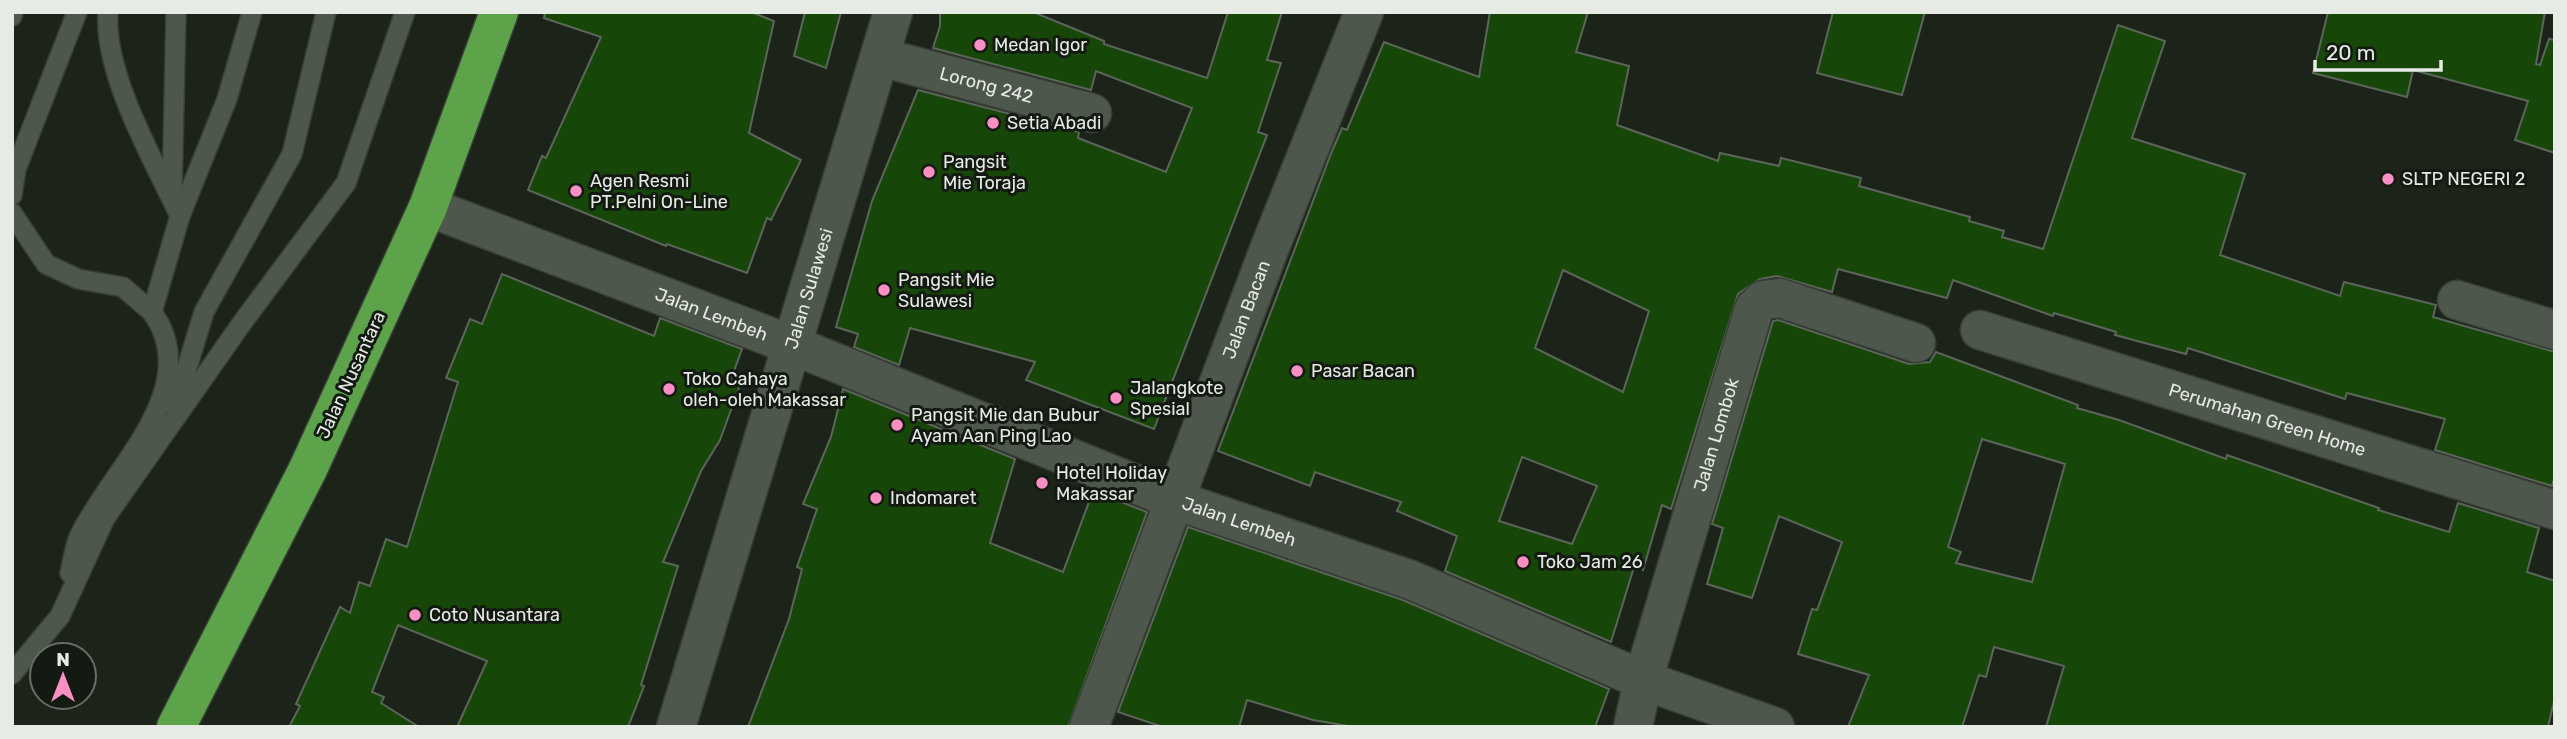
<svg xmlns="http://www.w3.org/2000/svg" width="2567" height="739" font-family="Rubik,sans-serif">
<rect width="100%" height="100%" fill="#1c241a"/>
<g fill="#174609" stroke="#5c655a" stroke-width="2" fill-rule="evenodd">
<path d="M545,12H751L774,21L749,133L801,160L771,220L767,218L747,273L667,244L666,246L528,190L542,156L546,158L601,37L544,18Z"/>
<path d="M805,12H841L826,68L794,56Z"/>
<path d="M940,12H1033L1104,41V44L1207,78L1228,12H1282L1267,60L1281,63L1258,132L1267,135L1154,429L1026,380L1035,362L910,328L899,365L854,347L858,334L836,327L872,201L918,90L1079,132L1078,138L1166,172L1192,108L1096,71L1091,90L933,48L940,26Z"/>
<path d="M1490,12H1588L1576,52L1629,66L1617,125L1718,161L1720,153L1779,166L1781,158L1861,178L1859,186L1970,217L1969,221L2004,231L2002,237L2043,249L2118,25L2165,41L2132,138L2245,174L2220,255L2340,296L2344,282L2436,305L2433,317L2555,352V475L2552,486L2435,450L2445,419L2347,393L2345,399L2188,348L2186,354L2115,335L2116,332L2054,313L2053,316L1953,280L1947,298L1838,269L1832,292L1777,276L1760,279L1738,294L1671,509L1662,505L1643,570L1634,567L1611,642L1445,571L1457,536L1397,511L1401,502L1315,472L1310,486L1218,451L1332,151L1342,128L1347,130L1384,42L1479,77ZM1563,270L1649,311L1623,392L1535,348ZM1522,457L1597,486L1572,544L1499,521Z"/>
<path d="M1833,12H1925L1902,95L1817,73Z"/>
<path d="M2328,12H2545L2536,64L2540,65L2549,39L2555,40V153L2515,140L2528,101L2413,70L2407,97L2313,73Z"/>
<path d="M502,274L654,336L660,318L742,349L730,382L740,385L720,440L701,471L663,562L678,566L641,685L644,686L628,727H457L487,661L398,625L372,692L384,697L381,703L419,727H289L300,706L296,704L340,607L350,613L359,582L370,586L386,539L407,547L458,382L446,378L470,319L482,324Z"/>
<path d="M1778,320L1909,364L1930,362L1936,352L2078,405L2077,408L2119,420L2226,459L2227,455L2379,508L2378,510L2449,532L2458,503L2539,528L2527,572L2555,581V697L2548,727H2046L2064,666L1994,647L1986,677L1979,675L1962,727H1848L1869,675L1798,654L1812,609L1817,610L1842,542L1779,516L1752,598L1707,584L1723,528L1712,524L1773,321ZM1982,439L2065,464L2032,582L1956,563L1961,552L1948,547Z"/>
<path d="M843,389L1015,459L990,543L1063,572L1093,491L1147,512L1068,727H748L789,619L802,569L797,567L817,509L803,504L831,437Z"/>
<path d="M1188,527L1403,600L1609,689L1595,727H1354L1313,720L1247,700L1239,727H1163L1118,712Z"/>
</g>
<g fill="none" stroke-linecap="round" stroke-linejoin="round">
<defs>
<g id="lane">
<path d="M108,12C103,73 154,161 180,216"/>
<path d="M12,16L13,12"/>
<path d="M172,193L176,12"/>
<path d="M12,195L16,169L77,12"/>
<path d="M12,213L46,264L78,279L123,287L152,312"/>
<path d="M175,407L204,312L292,154L326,12"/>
<path d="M70,573C73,562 74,548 79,537C110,470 207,389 152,312L180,216L227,99L252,12"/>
<path d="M12,674L60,616L105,518L242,323L346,183L405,12"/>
</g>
<g id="street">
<path id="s1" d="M880,57L1092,113"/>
<path id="s2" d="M428,207L792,345L1175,500L1411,580L1643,680L1775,727"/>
<path d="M2457,300L2555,330"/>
<path id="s3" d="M1980,330L2555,510"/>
<path id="s4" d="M1089,727L1270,247L1364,12"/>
<path id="s5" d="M1633,727L1643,680L1754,309L1763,300L1780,298L1916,343"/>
</g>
<g id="secondary">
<path id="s6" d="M676,727L893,12"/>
</g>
<path id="highway" d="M176,727L308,469L428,207L499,12"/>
</defs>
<use href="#lane" stroke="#373e36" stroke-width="22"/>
<use href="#street" stroke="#373e36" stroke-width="41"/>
<use href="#secondary" stroke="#373e36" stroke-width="41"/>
<use href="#highway" stroke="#373e36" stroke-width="41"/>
<use href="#lane" stroke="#4e574c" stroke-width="19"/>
<use href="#street" stroke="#4e574c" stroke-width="38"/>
<use href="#secondary" stroke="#4e574c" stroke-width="38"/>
<use href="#highway" stroke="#5ca34a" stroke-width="38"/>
</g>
<g fill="#fb8fc5" stroke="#131a11" stroke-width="2.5">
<circle cx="980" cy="45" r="7"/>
<circle cx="993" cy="123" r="7"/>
<circle cx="929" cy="172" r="7"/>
<circle cx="2388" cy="179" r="7"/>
<circle cx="576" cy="191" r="7"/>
<circle cx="884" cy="290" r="7"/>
<circle cx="1297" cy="371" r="7"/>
<circle cx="669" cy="389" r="7"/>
<circle cx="1116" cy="398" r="7"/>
<circle cx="897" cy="425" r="7"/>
<circle cx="1042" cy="483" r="7"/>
<circle cx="876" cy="498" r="7"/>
<circle cx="1523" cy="562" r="7"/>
<circle cx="415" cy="615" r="7"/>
</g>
<g text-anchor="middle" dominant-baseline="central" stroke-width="6" stroke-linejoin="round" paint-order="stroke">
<g font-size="18" fill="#e6ece5" stroke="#131a11" text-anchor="start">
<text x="994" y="45">Medan Igor</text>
<text x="1007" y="123">Setia Abadi</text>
<text x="943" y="162">Pangsit<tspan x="943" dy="21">Mie Toraja</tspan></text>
<text x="2402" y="179">SLTP NEGERI 2</text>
<text x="590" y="181">Agen Resmi<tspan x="590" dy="21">PT.Pelni On-Line</tspan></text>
<text x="898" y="280">Pangsit Mie<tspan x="898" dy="21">Sulawesi</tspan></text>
<text x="1311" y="371">Pasar Bacan</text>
<text x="683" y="379">Toko Cahaya<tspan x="683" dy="21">oleh-oleh Makassar</tspan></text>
<text x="1130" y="388">Jalangkote<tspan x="1130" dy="21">Spesial</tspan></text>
<text x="911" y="415">Pangsit Mie dan Bubur<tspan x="911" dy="21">Ayam Aan Ping Lao</tspan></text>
<text x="1056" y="473">Hotel Holiday<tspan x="1056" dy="21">Makassar</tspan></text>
<text x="890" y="498">Indomaret</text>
<text x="1537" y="562">Toko Jam 26</text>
<text x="429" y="615">Coto Nusantara</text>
</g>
<g font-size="18" fill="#e6ece5" stroke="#131a11">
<text stroke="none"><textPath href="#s1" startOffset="110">Lorong 242</textPath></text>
<text stroke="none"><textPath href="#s6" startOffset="458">Jalan Sulawesi</textPath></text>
<text stroke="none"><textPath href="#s4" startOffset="446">Jalan Bacan</textPath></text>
<text stroke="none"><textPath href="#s2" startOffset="303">Jalan Lembeh</textPath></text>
<text transform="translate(351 375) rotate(-65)">Jalan Nusantara</text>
<text stroke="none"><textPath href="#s3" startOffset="301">Perumahan Green Home</textPath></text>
<text stroke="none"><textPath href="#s5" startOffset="304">Jalan Lombok</textPath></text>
<text stroke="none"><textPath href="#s2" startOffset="870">Jalan Lembeh</textPath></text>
</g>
</g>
<rect width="2567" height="739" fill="none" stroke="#e6ece5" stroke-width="28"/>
<g transform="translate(63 676)"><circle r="33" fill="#131a11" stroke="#676e66" stroke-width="2"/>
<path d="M0-5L12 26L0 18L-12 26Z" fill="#fb8fc5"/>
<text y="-10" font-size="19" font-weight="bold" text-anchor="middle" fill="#e6ece5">N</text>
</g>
<path d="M2315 60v10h126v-10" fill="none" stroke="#e6ece5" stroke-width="3.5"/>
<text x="2326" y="60" font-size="21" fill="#e6ece5" stroke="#131a11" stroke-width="5" paint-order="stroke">20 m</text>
</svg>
